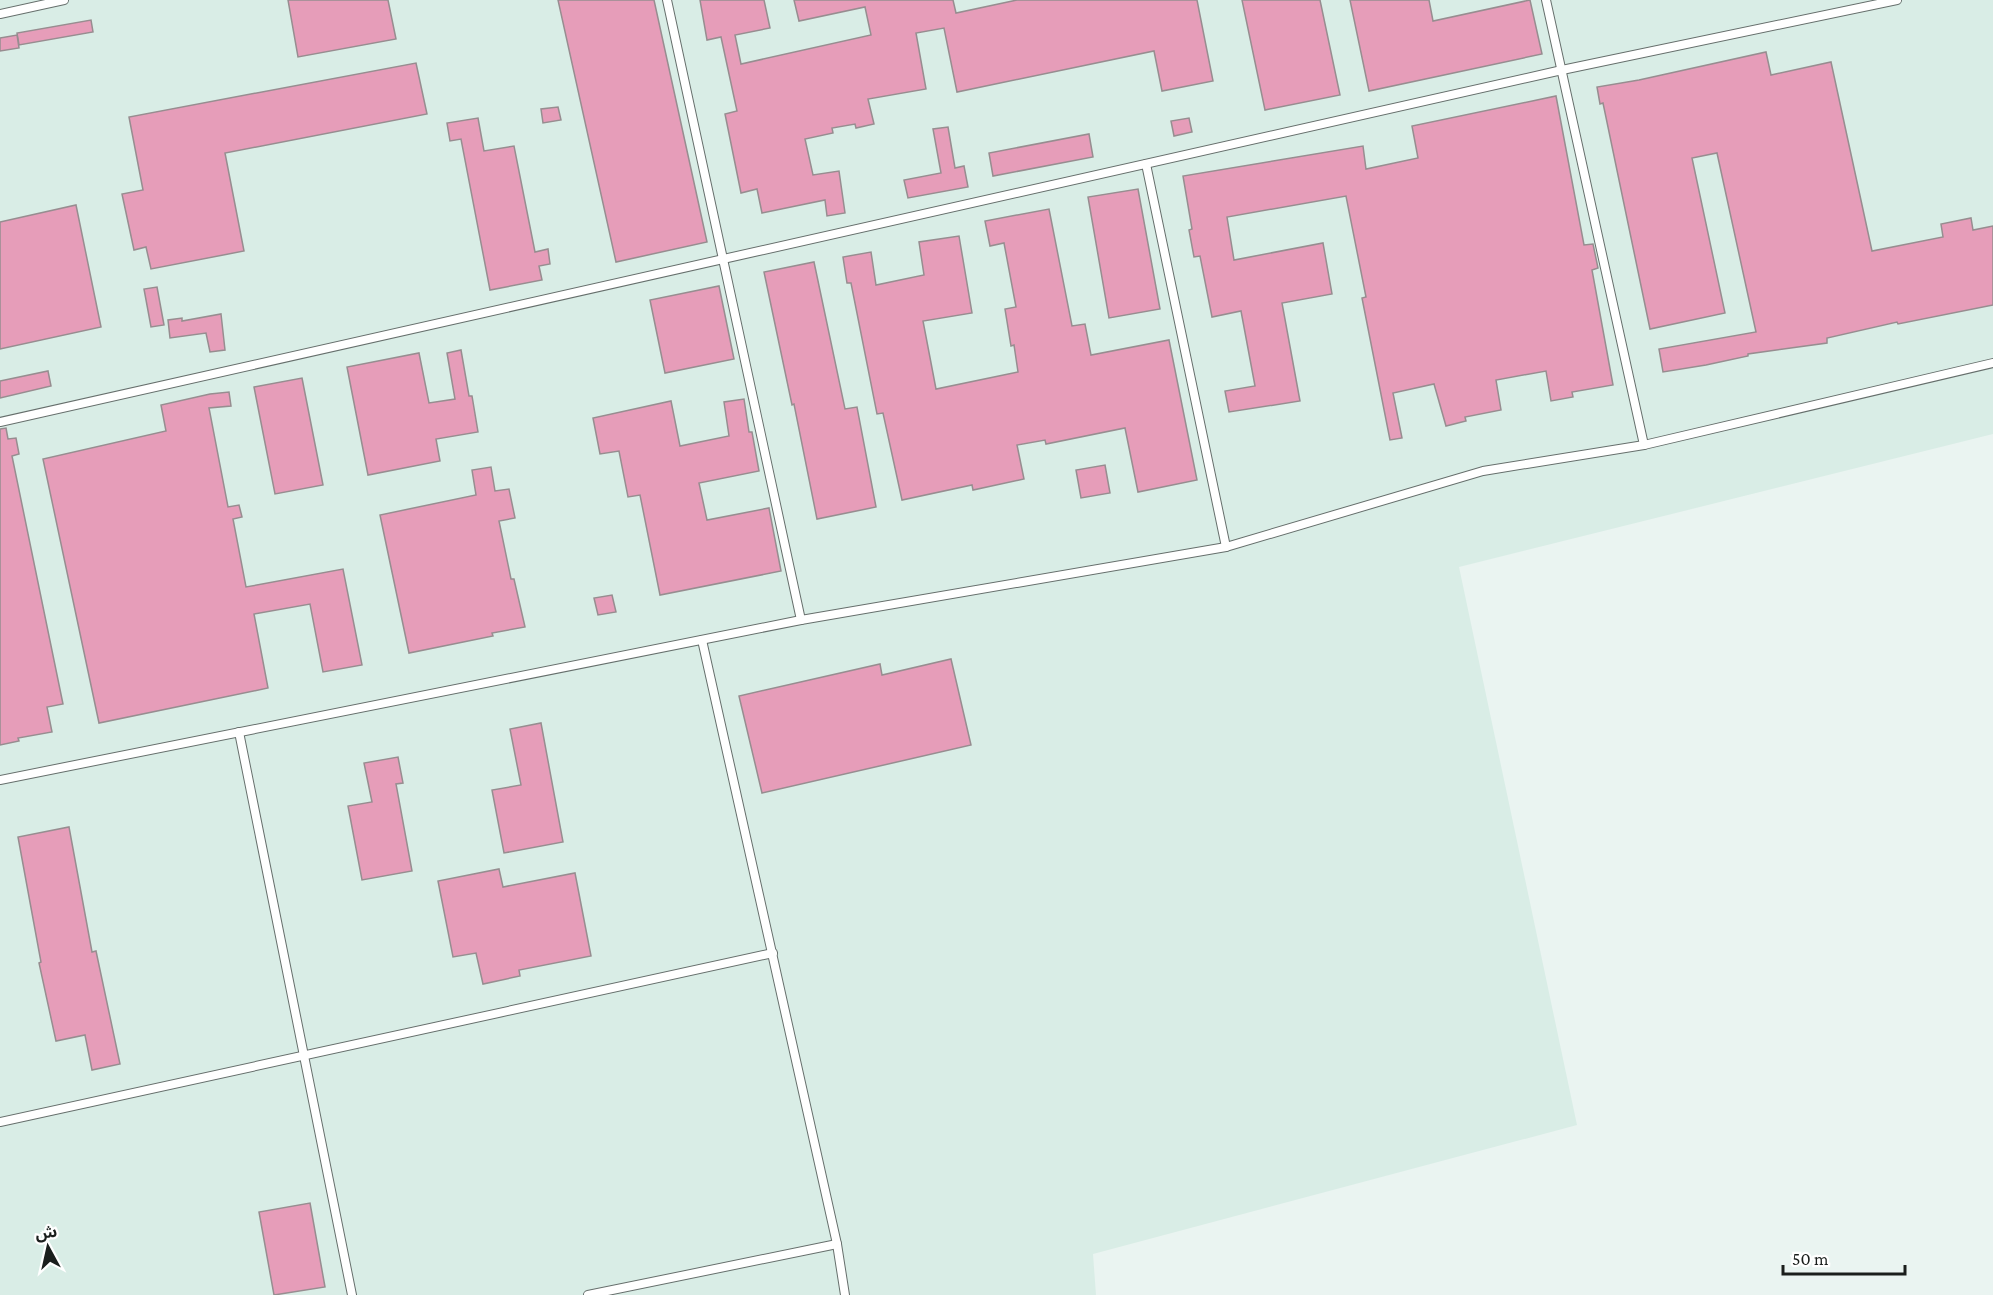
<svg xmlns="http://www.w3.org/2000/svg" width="1993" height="1295" font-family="'Crimson Pro','Noto Sans Arabic',serif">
<rect width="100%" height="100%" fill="#eaf4f1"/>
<path fill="#d9ede6" d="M0,0H1993V434L1459,567L1577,1125L1093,1254L1096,1295H0Z"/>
<g fill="#e69db9" stroke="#978d90" stroke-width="1.5">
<path d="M288,0H388L396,39L298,57Z"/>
<path d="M558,0H654L707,242L616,262Z"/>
<path d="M700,0H764L770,28L735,35L741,64L871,35L865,7L799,21L794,0H953L956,13L1017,0H1197L1213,81L1162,91L1154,51L957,92L944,28L916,33L926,89L868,99L874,124L856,128L855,124L832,128L833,133L805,139L813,175L839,171L845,213L827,216L825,200L762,213L757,189L741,193L725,114L737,111L721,37L707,40Z"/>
<path d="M1242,0H1320L1340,95L1265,110Z"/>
<path d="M1350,0H1429L1433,21L1530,0L1542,54L1369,91Z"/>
<path d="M91,20L93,32L19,45L17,33Z"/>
<path d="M17,35L19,48L0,51V38Z"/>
<path d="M1766,52L1771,75L1831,62L1872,251L1943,237L1941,224L1971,218L1973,230L1993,226V305L1898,324L1897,322L1827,338V343L1748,354V356L1706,365L1663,372L1659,349L1756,332L1717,153L1692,158L1725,313L1650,329L1603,103L1600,104L1597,87L1639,80Z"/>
<path d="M416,63L427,114L225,153L244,251L151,269L146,247L134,250L122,194L143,190L129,117Z"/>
<path d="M1556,96L1584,245L1593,244L1598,268L1592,270L1613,385L1572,392L1573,397L1551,401L1546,371L1496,380L1501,410L1465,417L1466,421L1446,426L1434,384L1393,393L1402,438L1390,440L1362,298L1366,297L1346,196L1227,217L1234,260L1323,243L1332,294L1282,303L1300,401L1229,412L1225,391L1255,386L1241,311L1212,317L1200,256L1194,257L1189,230L1192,229L1183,176L1363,146L1366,169L1418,158L1412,126Z"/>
<path d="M558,107L561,120L543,123L541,109Z"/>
<path d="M478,118L484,151L514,146L535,252L548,249L550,264L539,266L542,280L490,290L461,139L450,141L447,123Z"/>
<path d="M1189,118L1192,132L1174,136L1171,121Z"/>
<path d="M948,127L955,168L964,166L968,187L908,198L904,180L941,173L933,129Z"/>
<path d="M1089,134L1093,157L993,176L989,153Z"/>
<path d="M1138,189L1160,309L1109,318L1088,197Z"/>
<path d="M76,205L101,327L0,349V222Z"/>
<path d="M1049,209L1072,326L1085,324L1091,355L1169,340L1197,480L1138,492L1125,428L1046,444L1045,440L1017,445L1024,479L973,490L972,485L902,500L883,413L877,414L851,283H847L843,257L871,252L876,285L924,275L919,242L959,236L972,313L923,321L936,389L1018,372L1014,345L1011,346L1005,309L1016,307L1004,243L990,246L985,221Z"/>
<path d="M814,262L845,409L857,407L876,507L817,519L794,404L792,405L764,272Z"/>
<path d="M719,286L734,359L665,373L650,300Z"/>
<path d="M157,287L164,325L151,327L144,289Z"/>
<path d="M221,314L225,350L210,352L206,333L170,338L168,320L182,318V321Z"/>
<path d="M461,350L469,396H472L478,432L436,439L440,461L368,475L347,367L419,353L429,403L455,399L447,353Z"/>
<path d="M48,371L51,386L0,398V381Z"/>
<path d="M302,378L323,485L275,494L254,387Z"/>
<path d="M229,392L231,406L209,408L228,507L239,505L242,517L233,519L246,587L343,569L362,665L323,672L310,604L254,614L268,688L99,723L43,459L166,431L161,405L210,394Z"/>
<path d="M744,399L749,432H752L759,471L699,483L707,520L769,508L781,571L660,595L640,495L628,497L619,451L600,454L593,418L671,401L680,446L729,436L724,402Z"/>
<path d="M6,428L8,439L16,438L19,454L12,456L63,704L47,707L52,732L18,738L19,741L0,745V429Z"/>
<path d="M1105,465L1110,493L1081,498L1076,470Z"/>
<path d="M491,467L495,491L509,489L515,518L499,521L511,579H514L525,627L492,633L493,636L409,653L380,515L476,495L472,470Z"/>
<path d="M612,595L616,612L598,615L594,598Z"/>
<path d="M951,659L971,745L762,793L739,696L880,664L882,675Z"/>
<path d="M541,723L563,842L504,853L492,790L521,785L510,729Z"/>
<path d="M398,757L403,783L396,784L412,871L362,880L348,806L372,802L364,763Z"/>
<path d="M69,827L92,952L96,951L120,1064L92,1070L85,1035L56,1041L39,963L41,962L18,837Z"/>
<path d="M499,869L503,887L575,873L591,956L519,970L520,976L483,984L476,953L453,957L438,881Z"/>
<path d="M310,1203L325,1287L274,1295L259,1212Z"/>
</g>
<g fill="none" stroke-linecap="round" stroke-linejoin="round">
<defs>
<g id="service">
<path d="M667,0L801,620"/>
<path d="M1546,0L1644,445"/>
<path d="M0,14L64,0"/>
<path d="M1146,164L1226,547"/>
<path d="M0,422L1562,70L1897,0"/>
<path d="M702,640L837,1244L845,1295"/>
<path d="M239,732L352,1295"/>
<path d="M0,780L801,620L1226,547L1483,471L1644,445L1993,363"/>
<path d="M0,1122L773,953"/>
<path d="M588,1295L837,1244"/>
</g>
</defs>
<use href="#service" stroke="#666f6c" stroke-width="10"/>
<use href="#service" stroke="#fff" stroke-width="8"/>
</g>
<g transform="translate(48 1247) rotate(352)" stroke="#ffffff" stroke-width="4.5" paint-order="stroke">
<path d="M0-4.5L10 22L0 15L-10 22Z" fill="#1a1e1c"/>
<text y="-9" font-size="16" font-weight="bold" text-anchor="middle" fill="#1a1e1c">ش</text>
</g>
<path d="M1783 1265v9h122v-9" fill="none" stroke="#1a1e1c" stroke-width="3"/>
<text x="1792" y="1265" font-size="18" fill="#1a1e1c" stroke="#ffffff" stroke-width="4.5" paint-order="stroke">50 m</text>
</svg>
